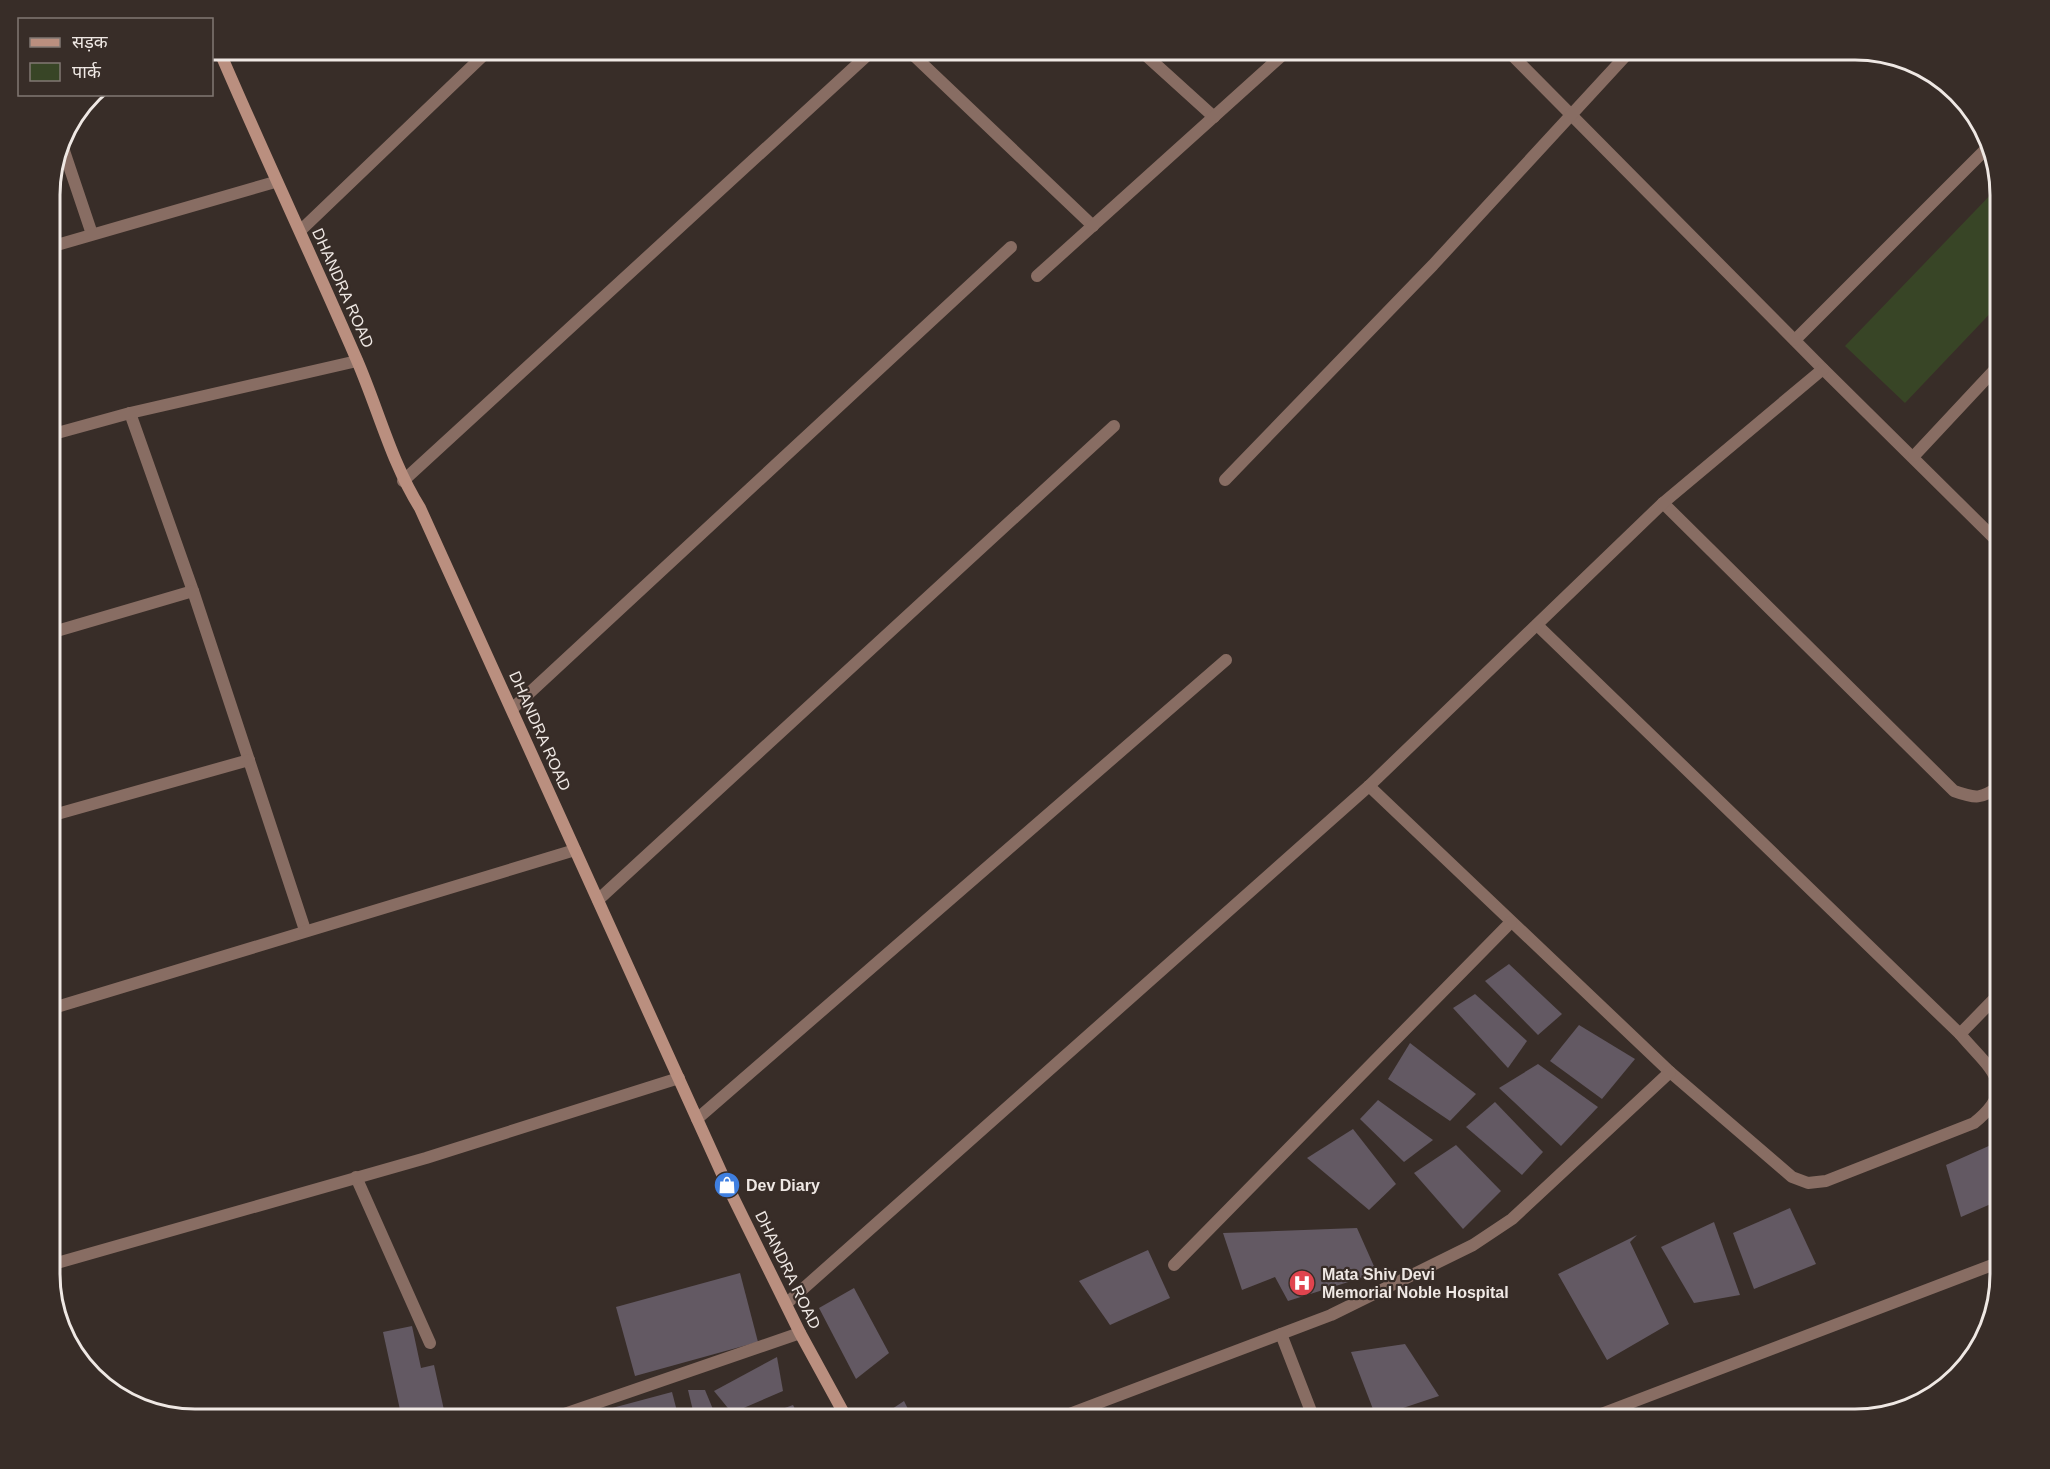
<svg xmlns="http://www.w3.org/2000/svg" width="2050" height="1469" font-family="Arial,'Noto Sans Devanagari',sans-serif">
<rect width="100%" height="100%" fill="#382d28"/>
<path fill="#384526" d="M1999,186L2000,303L1905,403L1845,346Z"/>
<g fill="#635963">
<path d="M1509,964L1562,1014L1538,1035L1485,981Z"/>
<path d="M1475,994L1527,1041L1508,1068L1453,1008Z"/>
<path d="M1579,1025L1635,1059L1602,1099L1550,1061Z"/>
<path d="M1410,1043L1476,1094L1450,1121L1388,1079Z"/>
<path d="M1538,1064L1598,1107L1561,1146L1499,1088Z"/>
<path d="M1378,1100L1433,1140L1404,1162L1360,1119Z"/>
<path d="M1495,1102L1543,1152L1522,1175L1466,1127Z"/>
<path d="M1353,1129L1396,1184L1369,1210L1307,1158Z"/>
<path d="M2000,1141V1200L1961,1217L1946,1165Z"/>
<path d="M1456,1145L1501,1191L1463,1229L1414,1173Z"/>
<path d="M1790,1208L1816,1264L1754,1289L1733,1233Z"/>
<path d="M1714,1222L1740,1295L1694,1303L1661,1247Z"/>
<path d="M1357,1228L1377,1273L1288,1301L1275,1277L1242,1290L1223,1233Z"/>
<path d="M1637,1235L1630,1242L1669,1324L1607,1360L1558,1274Z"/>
<path d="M1148,1250L1170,1298L1110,1325L1079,1281Z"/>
<path d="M740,1273L758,1342L635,1376L616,1307Z"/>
<path d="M854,1288L889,1353L856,1379L819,1308Z"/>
<path d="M412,1326L421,1368L434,1365L446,1419H402L383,1332Z"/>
<path d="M1405,1344L1439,1396L1376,1417L1351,1352Z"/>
<path d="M777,1357L783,1391L732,1413L714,1391Z"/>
<path d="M688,1390H705L717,1419H695Z"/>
<path d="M672,1392L679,1419H603L601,1411Z"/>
<path d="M904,1401L913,1419H877Z"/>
<path d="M793,1405L800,1419H755Z"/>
</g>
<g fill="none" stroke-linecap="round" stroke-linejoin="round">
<g stroke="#886d63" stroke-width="12">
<path d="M908,50L1093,226"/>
<path d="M1140,50L1214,117"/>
<path d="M1507,50L1823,369L2000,544"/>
<path d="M61,142L92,234"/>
<path d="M300,231L489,50"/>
<path d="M50,247L275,182"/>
<path d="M1037,276L1288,50"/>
<path d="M1795,340L1989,146"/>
<path d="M130,413L193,591"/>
<path d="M50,435L130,413L357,361"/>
<path d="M1914,456L2000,364"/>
<path d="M1225,480L1433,265L1631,50"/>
<path d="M403,481L873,50"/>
<path d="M1663,503L1954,791C1976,799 1981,799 2000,786"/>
<path d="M1537,625L1960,1034L2000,993"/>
<path d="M50,633L193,591L305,930"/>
<path d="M512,709L1011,247"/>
<path d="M1369,786L1670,1072L1792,1177L1808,1183L1826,1181L1974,1123C2021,1086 1989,1069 1960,1034"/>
<path d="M50,816L249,760"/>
<path d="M598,900L1114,426"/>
<path d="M50,1009L575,850"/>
<path d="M697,1119L1226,660"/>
<path d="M356,1177L430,1343"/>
<path d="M50,1265L426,1158L679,1078"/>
<path d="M1174,1265L1511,922"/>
<path d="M787,1303L1369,786L1663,503L1823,369"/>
<path d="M1281,1334L1314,1419"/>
<path d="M550,1419L800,1333"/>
<path d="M1056,1419L1331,1315L1473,1245L1512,1219L1670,1072"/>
<path d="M1588,1419L2000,1262"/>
</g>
<path stroke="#ba8f7f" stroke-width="12" d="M219,50C263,153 311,254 356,358C378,408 391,462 420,508L727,1185L800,1333L847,1419"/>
</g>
<defs>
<symbol id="shop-disc" viewBox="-11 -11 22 22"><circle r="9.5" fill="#3f7fe0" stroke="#382d28"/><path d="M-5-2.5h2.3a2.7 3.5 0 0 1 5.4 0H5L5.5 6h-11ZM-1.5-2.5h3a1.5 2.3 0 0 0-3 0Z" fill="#fff"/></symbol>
<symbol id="hospital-disc" viewBox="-11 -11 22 22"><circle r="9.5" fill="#e0444e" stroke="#382d28"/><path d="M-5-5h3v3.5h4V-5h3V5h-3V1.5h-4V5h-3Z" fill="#fff"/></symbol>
</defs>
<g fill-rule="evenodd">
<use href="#shop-disc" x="712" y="1170" width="30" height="30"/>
<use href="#hospital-disc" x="1287" y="1268" width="30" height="30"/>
</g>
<g text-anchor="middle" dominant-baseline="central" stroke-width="4.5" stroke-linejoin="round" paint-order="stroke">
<g font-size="16" fill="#efe8e4" stroke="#382d28">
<text transform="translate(343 288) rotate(66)">DHANDRA ROAD</text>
<text transform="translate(540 731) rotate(66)">DHANDRA ROAD</text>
<text transform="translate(788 1270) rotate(64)">DHANDRA ROAD</text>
</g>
<g font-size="16" font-weight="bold" fill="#efe8e4" stroke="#382d28" text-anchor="start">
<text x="746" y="1185">Dev Diary</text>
<text x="1322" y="1274">Mata Shiv Devi<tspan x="1322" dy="18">Memorial Noble Hospital</tspan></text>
</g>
</g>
<path d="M0 0H2050V1469H0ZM195 60H1855A135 135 0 0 1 1990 195V1274A135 135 0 0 1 1855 1409H195A135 135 0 0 1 60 1274V195A135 135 0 0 1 195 60Z" fill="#382d28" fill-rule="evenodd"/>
<path fill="none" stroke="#efe8e4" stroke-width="3" d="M195 60H1855A135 135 0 0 1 1990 195V1274A135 135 0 0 1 1855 1409H195A135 135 0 0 1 60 1274V195A135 135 0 0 1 195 60Z"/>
<rect x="18" y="18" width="195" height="78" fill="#382d28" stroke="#817873" stroke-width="1.5"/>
<rect x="30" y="38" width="30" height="9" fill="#ba8f7f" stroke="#817873" stroke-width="1.5"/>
<text x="72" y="48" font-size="18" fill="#efe8e4">सड़क</text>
<rect x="30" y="63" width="30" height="18" fill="#384526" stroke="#817873" stroke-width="1.5"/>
<text x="72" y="78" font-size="18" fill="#efe8e4">पार्क</text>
</svg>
